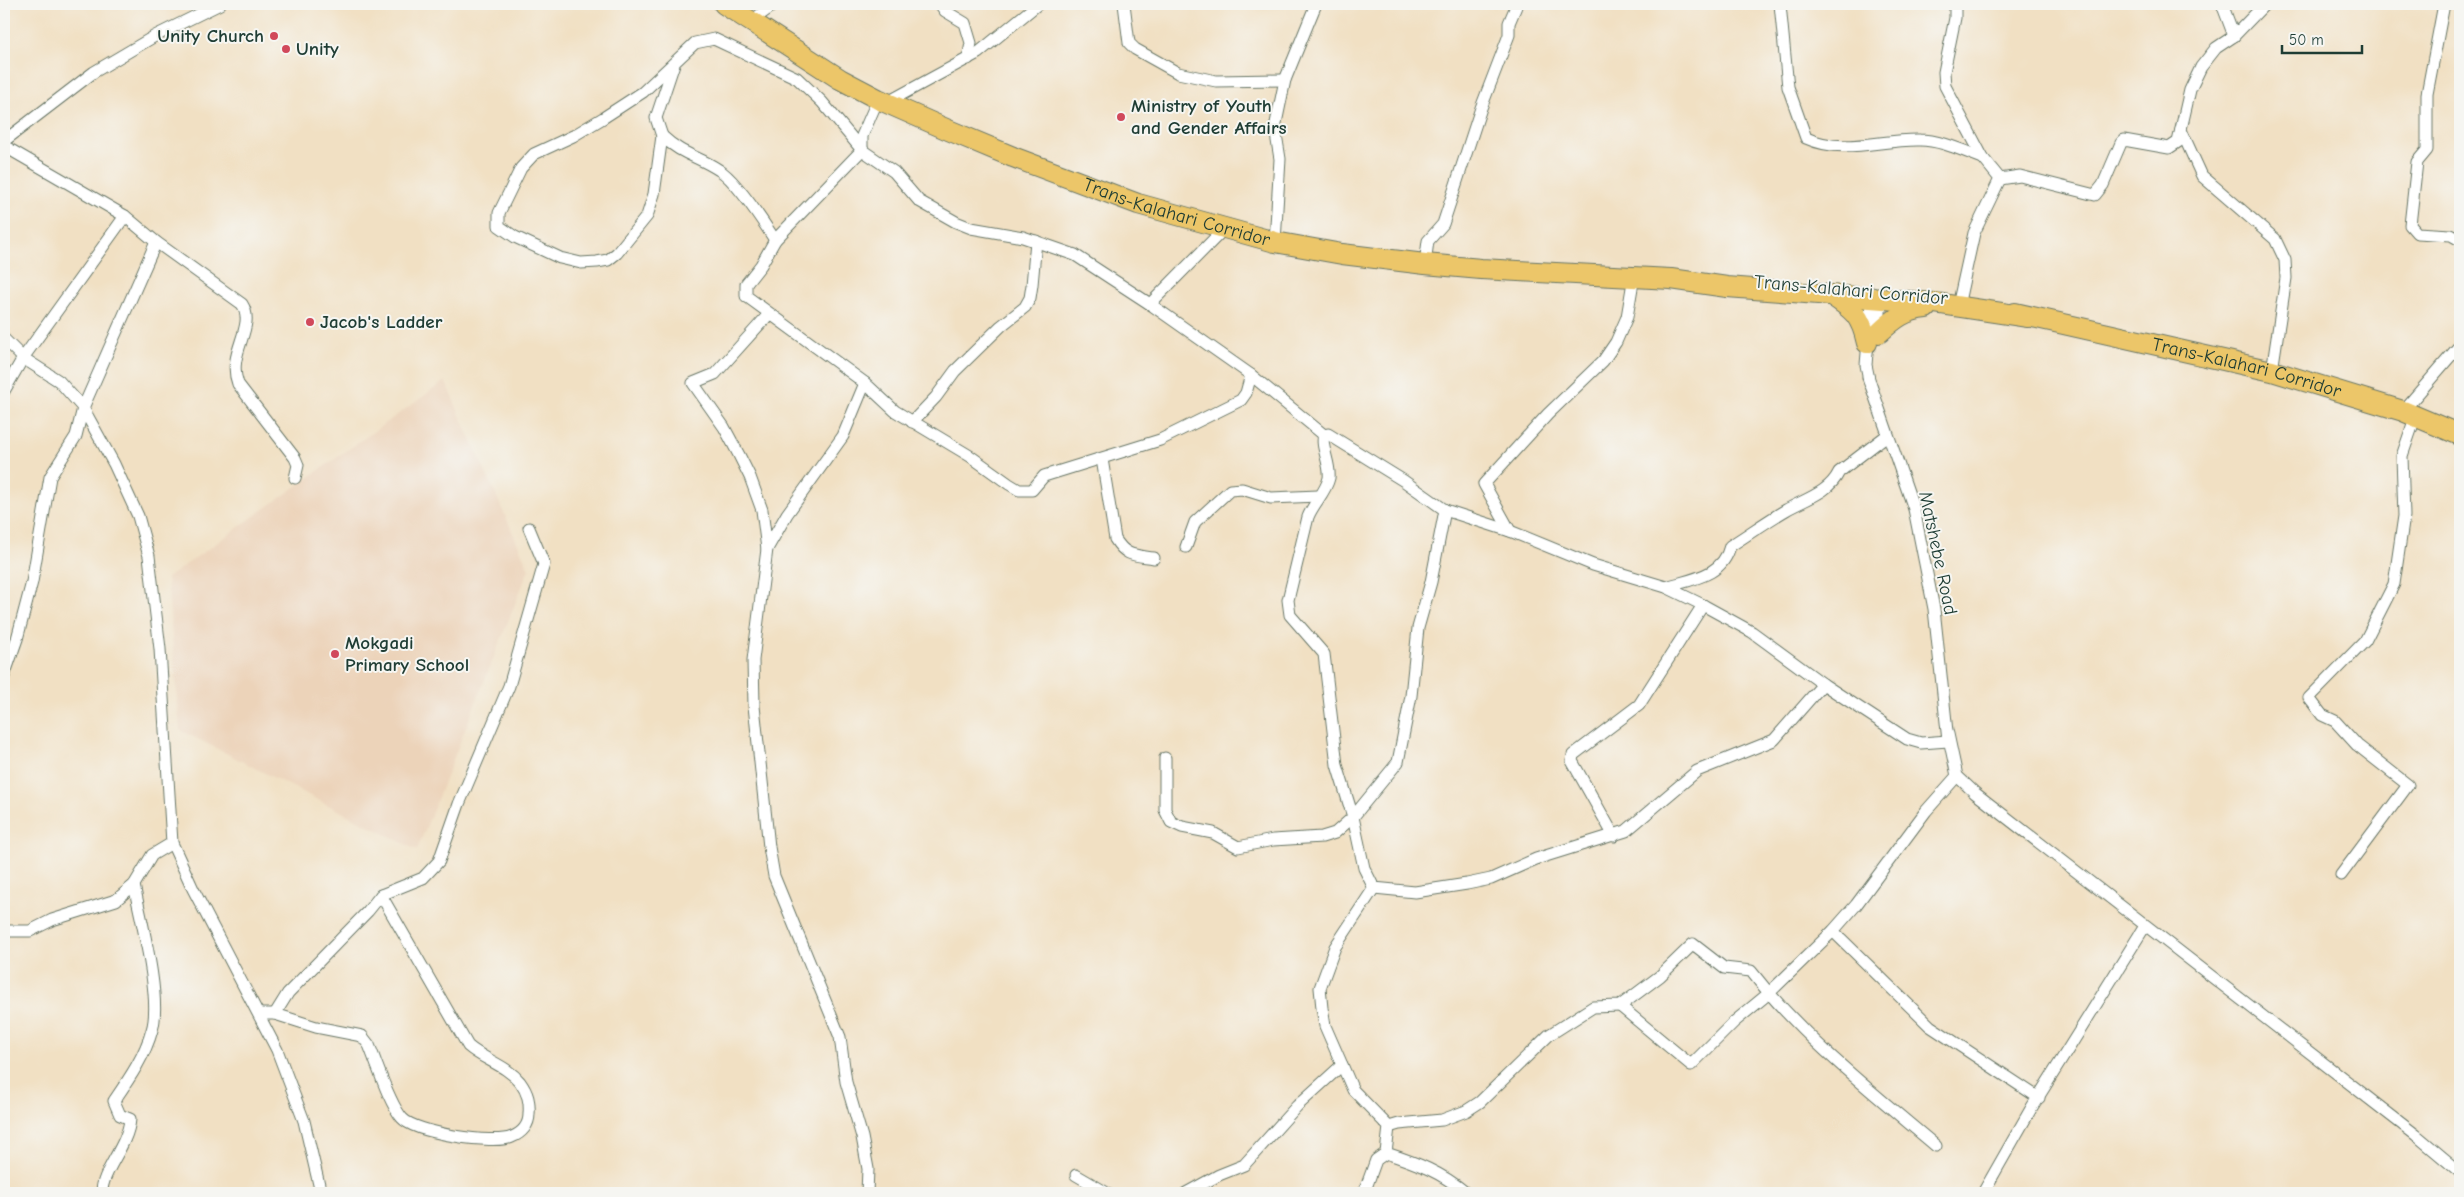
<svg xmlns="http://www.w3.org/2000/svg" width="2464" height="1197" font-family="'Comic Neue',sans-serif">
<rect width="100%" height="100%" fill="#f6f6f2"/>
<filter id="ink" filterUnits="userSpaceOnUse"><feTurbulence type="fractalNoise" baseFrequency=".02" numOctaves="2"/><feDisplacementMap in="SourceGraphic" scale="10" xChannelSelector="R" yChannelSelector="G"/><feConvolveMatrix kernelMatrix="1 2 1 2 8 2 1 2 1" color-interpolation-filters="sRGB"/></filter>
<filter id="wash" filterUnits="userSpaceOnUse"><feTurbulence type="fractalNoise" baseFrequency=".0096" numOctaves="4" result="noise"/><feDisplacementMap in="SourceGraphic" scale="20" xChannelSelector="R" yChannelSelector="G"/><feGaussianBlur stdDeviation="1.12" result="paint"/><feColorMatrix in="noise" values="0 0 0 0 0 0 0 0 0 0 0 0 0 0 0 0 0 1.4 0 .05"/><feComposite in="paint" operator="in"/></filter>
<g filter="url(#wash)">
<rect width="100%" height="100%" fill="#f1e0c3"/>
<path fill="#ecd3b9" d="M445,381L529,569L417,850L180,730L167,578Z"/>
</g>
<g filter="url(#ink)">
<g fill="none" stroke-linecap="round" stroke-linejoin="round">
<defs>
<g id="street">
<path d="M940,4L945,11L965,23L971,43L968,59"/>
<path d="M1124,4L1129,43L1135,49L1178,73L1216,81L1285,80"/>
<path d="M1780,4L1788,87L1806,138C1844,155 1880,139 1920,140C1941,140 1963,151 1983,158"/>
<path d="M1955,4V18L1944,72L1945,86L1983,158L2000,179L1974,233L1958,306"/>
<path d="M2222,4L2234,36"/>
<path d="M2444,4L2427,94V150L2417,162L2410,225L2417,233L2451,235L2460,240"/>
<path d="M750,22L775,4"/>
<path d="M674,64L656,118L662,136L654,194L647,216L617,253L608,260L597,262L581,263L560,258L515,237L499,226V213L521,168L534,154L573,136L603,118L643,92L695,43L714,39L797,78L822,102L862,150L894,172L919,201L956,222L971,228L1023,237L1075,255L1150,304L1251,375L1324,435L1328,434L1404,481L1445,510L1510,531L1593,565L1666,587L1703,605L1752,632L1823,684L1907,739L1921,743L1948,741L1934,609L1914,509L1868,377"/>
<path d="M878,99L862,136V150L775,240L761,265L746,284V296L865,383L895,411L970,456L1009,484L1019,490H1032L1044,476L1160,440L1241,400L1246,393L1251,375"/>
<path d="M886,103L978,53L1038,4"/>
<path d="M2181,130L2202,176L2275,239L2285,260L2286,278L2272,371"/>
<path d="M662,136C682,155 698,156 719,170C736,180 764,223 775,240"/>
<path d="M4,141L94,72L155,36L220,4"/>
<path d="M4,146L125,216L156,242L242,304C257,327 226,353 238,384L295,458L298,465L295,478"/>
<path d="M2000,179L2020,176L2095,195L2103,185L2121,143L2124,140L2169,148L2178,142L2190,90L2201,67L2216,48L2234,36L2265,4"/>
<path d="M1275,242L1280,159L1275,128L1285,80L1316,4"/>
<path d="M1425,264L1428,241L1443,224L1481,108L1509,35V23L1517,4"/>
<path d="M1150,304L1224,229"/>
<path d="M769,314L715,374L693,383L724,427L739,455L750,477L762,510L767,549L753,660L754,706L769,847L774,876L840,1037L846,1082L862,1137L868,1169L867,1193"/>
<path d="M1879,332L1881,295"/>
<path d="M4,339L23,358L59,381L83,408L114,464L138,516L149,556L160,649L172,843L193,889L277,1050L304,1121L321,1193"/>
<path d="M1870,384L1866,365L1872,293"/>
<path d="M4,391L23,358L125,216"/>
<path d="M2403,411L2460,345"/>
<path d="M912,422L936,397L955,371L1001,326L1025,307L1030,298L1032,285L1036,241"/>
<path d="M1102,459L1115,539C1126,557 1135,555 1154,558"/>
<path d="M1510,531L1484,484L1548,414L1603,361L1616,342L1627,317L1634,276"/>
<path d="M1186,547L1195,522L1230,490L1242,489L1271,498L1318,496"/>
<path d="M767,549L787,514L843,436L865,383"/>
<path d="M1666,587C1692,579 1723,576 1730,546C1749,534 1767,521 1786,510C1805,499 1829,493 1839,472L1886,436"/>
<path d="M4,676L17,639L32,582L50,477L76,436L83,408L156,242"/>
<path d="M1948,734L1957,776L1975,793L2416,1135L2460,1172"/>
<path d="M1165,758V810L1171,822L1182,827L1213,833L1238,847L1273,840L1322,837L1335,833L1353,817L1337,765L1324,654L1290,615L1288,600L1308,517C1313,504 1326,492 1329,478C1331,464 1320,446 1324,435"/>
<path d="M1614,836L1572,761L1573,755L1639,705L1703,605"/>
<path d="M2341,875L2408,785L2357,745L2335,721L2322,715L2309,698L2365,641L2394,584L2404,516L2402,456L2415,418"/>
<path d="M1374,888L1415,892L1467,884L1491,879L1536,859L1626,831L1697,771L1774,740L1823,684"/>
<path d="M4,931H30L52,920L116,900L134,885L152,855L172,843"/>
<path d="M1833,931L1930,1026L2039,1098"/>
<path d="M1620,1006L1691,1065L1734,1022L1768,994L1833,931L1856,905L1926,811L1957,776"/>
<path d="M260,1014H275L316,1027L362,1036L369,1045C377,1064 389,1103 402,1118C415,1133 494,1145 512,1137C522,1133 529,1125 529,1114C530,1102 528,1093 520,1082C506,1065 484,1060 468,1046L381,895"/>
<path d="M275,1014L288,993L368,911L381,895L423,878L439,861L459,804L509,686L544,564L529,528"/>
<path d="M1389,1127L1399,1124L1442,1120L1466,1111L1480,1102L1549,1035L1593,1007L1620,1006L1660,976L1693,944L1724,968L1751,971C1803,1038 1871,1091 1936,1146"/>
<path d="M1386,1153L1389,1127L1353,1090L1325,1026L1322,1008L1320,988L1335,947L1374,888L1364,868L1353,817L1398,762L1411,696L1418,628L1431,582L1445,510"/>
<path d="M1386,1153C1417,1163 1441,1172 1466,1193"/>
<path d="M1076,1175L1107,1193"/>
<path d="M102,1193C101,1172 128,1146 130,1119L120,1115L114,1101C129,1079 145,1056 152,1030C162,999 141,920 134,885"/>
<path d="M1186,1193L1219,1175L1244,1165L1297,1106L1342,1065"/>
<path d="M1364,1193L1376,1160L1386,1153"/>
<path d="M1983,1193L2032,1107L2145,926"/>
</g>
<g id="highway">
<path id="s1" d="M724,4L840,79L878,99L946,129L1013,157L1138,204L1275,242L1342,254L1425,264L1481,269L1671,279L1727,287L1935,303L2028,317"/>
<path d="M1831,295C1854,310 1861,316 1867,343"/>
<path id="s2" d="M2015,313L2272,371L2403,411L2460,435"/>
<path d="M1879,333C1894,319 1905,310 1926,308"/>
</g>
</defs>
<use href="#street" stroke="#687666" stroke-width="13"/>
<use href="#highway" stroke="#687666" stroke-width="22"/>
<use href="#street" stroke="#fff" stroke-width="11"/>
<use href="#highway" stroke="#ecc669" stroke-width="20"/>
</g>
</g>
<g fill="#d1495b" stroke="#f6f6f2" stroke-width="2">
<circle cx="274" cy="36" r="5"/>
<circle cx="286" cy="49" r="5"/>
<circle cx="1121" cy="117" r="5"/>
<circle cx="310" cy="322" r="5"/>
<circle cx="335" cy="654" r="5"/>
</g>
<g text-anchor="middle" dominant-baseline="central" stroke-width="4" stroke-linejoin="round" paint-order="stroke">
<g font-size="19" font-weight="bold" fill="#1f3d34" stroke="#f6f6f2" text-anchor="start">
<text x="264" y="36" text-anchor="end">Unity Church</text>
<text x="296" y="49">Unity</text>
<text x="1131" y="106">Ministry of Youth<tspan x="1131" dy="22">and Gender Affairs</tspan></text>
<text x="320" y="322">Jacob's Ladder</text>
<text x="345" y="643">Mokgadi<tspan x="345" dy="22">Primary School</tspan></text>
</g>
<g font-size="19" fill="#1f3d34" stroke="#f6f6f2">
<text stroke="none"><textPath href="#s1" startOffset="501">Trans-Kalahari Corridor</textPath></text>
<text transform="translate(1851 290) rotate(5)">Trans-Kalahari Corridor</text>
<text stroke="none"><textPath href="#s2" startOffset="238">Trans-Kalahari Corridor</textPath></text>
<text transform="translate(1938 553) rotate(78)">Matshebe Road</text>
</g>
</g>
<rect width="2464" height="1197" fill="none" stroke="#f6f6f2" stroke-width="20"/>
<path d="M2282 45v8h80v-8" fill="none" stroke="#1f3d34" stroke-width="2.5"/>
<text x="2289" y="45" font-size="15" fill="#1f3d34" stroke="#f6f6f2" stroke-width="4" paint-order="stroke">50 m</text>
</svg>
